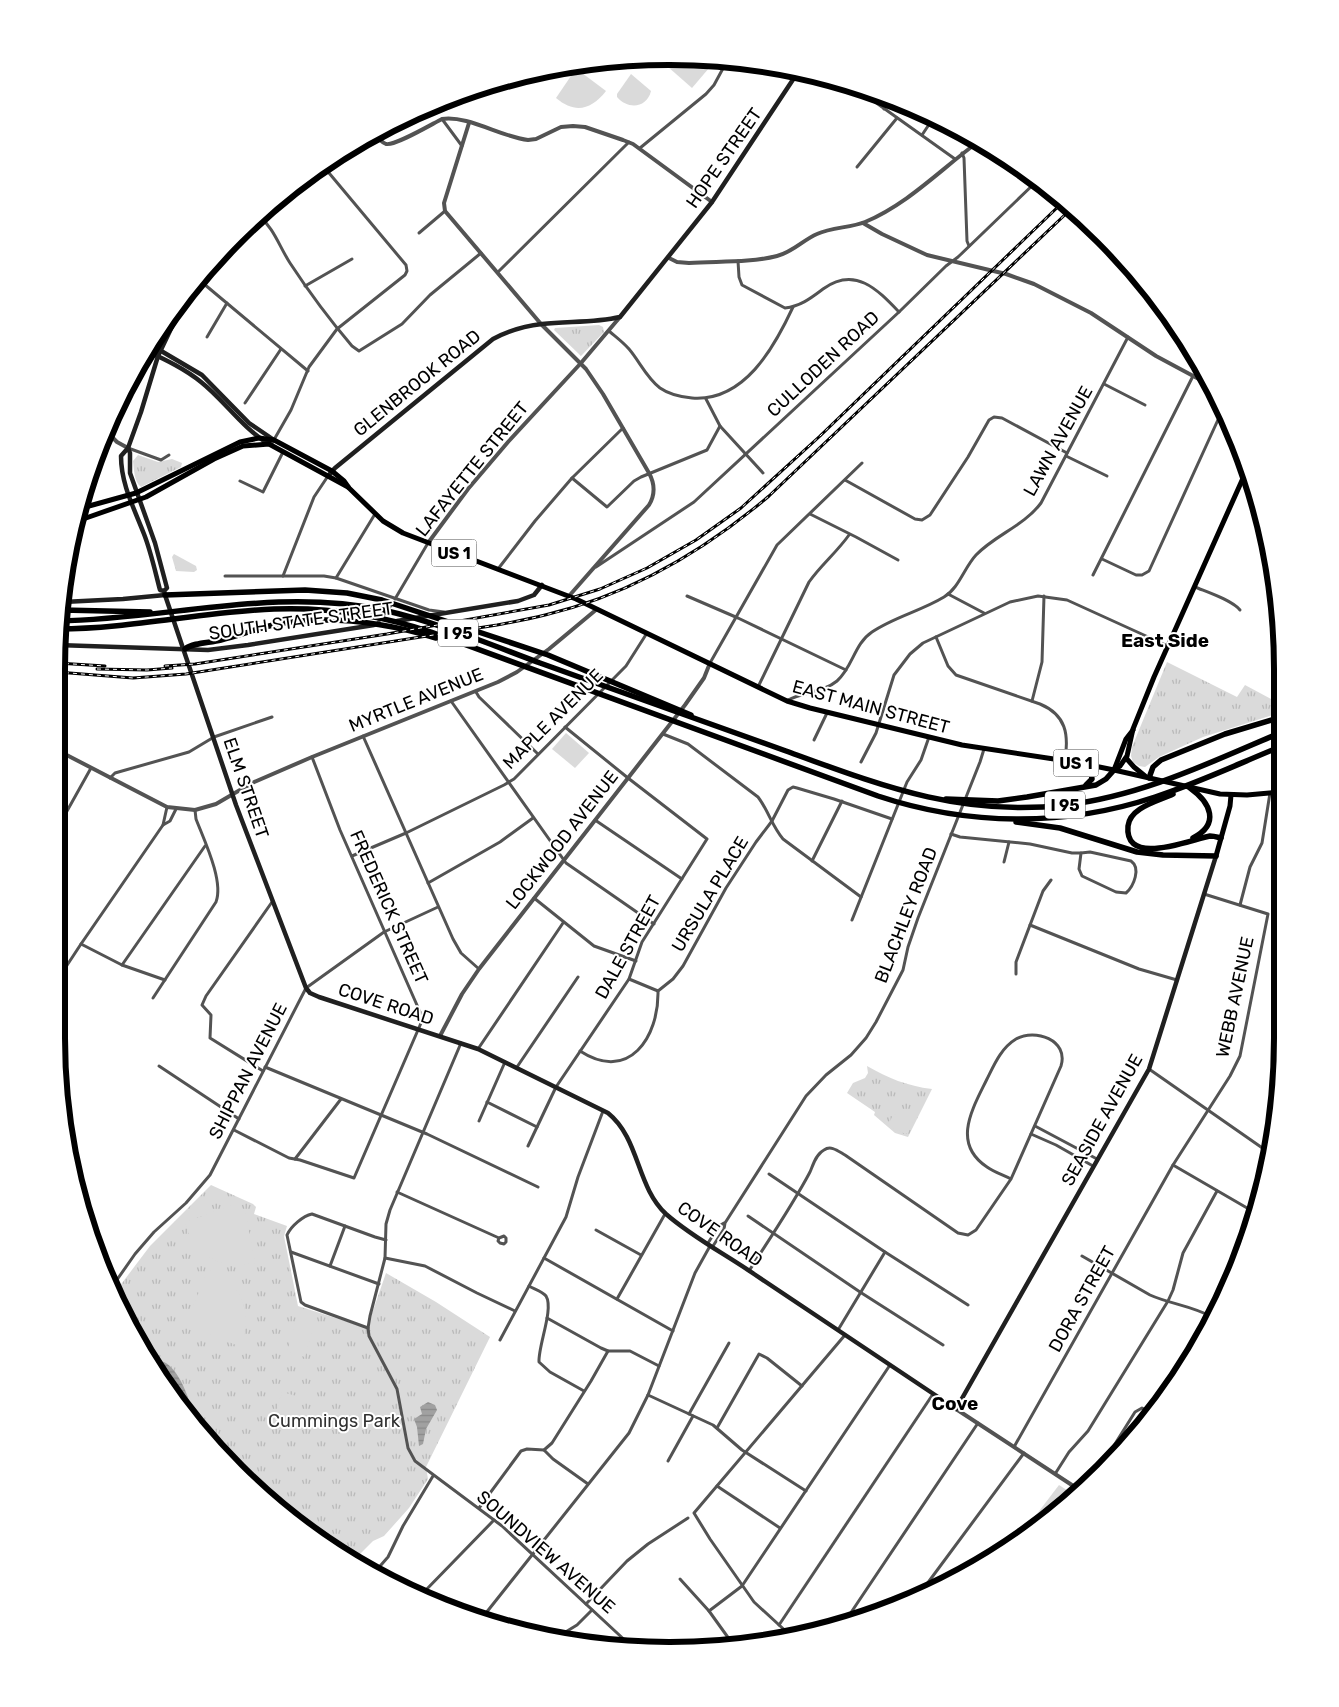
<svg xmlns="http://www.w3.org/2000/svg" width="1339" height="1707" font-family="Rubik,sans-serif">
<defs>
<pattern id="grass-tufts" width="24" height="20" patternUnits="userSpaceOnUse" patternTransform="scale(1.25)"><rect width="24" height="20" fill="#dadada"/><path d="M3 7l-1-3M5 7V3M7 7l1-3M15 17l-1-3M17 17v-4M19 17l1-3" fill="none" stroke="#b9b9b9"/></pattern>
<pattern id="water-rules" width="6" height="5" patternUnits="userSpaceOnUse" patternTransform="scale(1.25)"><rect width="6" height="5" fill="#a1a1a1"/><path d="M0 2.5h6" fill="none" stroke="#898989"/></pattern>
</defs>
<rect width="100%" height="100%" fill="#fff"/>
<g fill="url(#grass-tufts)">
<path d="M599,325L603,327L604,332L581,356L554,330L555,328Z"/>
<path d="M138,455L158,462L172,459L182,463L181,467L141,487C134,482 134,469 133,461Z"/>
<path d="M174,554L196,566L197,570L194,572L176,571L172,557Z"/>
<path d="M1167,662L1237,697L1245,685L1282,705V712L1203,737L1159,757L1145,767L1139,766L1133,762L1131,756L1132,747Z"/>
<path d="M867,1066C888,1078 907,1086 932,1089L908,1137L895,1133L874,1115L875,1112L847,1093L853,1083L865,1078L868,1073Z"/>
<path d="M211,1185L253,1204L256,1207L254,1214L287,1226L284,1236L298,1306L367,1328L386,1273L436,1302L490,1337L426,1467L428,1479L409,1508L384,1536L373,1541L353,1561L236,1471L193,1415L191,1405L154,1361H152L139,1344L116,1291L150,1246Z"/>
<path d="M1059,1485L1076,1496L1017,1540Z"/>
</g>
<g fill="#dadada">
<path d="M709,58L715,61L692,88L659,59Z"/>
<path d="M575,70H578L606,91C591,110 575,114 556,98Z"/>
<path d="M631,74L651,91C647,108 628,110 617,97V94Z"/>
<path d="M566,733L589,753L575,768L552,749Z"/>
<path d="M898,1112H905L915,1118L908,1133L905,1134L888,1125L892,1117Z"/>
<path d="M236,1204L245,1210L255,1263C221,1269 193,1257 185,1222Z"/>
<path d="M208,1269C215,1273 223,1277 229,1282C248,1298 249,1325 241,1347L191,1327L189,1317Z"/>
<path d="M298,1312L316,1316L305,1357L287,1352Z"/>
<path d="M282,1392L300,1397L295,1417L276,1412Z"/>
</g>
<g fill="url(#water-rules)">
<path d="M152,1361C155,1361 160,1361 164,1362C179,1369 190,1400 193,1415Z"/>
<path d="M428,1402L435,1405L437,1410L426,1429L423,1444L419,1446L417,1427L414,1419L422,1414L420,1407Z"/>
</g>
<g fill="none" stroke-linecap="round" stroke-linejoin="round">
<g stroke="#535353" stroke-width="3">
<path d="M854,87L955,159"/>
<path d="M884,109L890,100"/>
<path d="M442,119L462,146"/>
<path d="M922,135L934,117"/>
<path d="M640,148L706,94L714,85L727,61"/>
<path d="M962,153L964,158L967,241L969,246"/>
<path d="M857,167L897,118"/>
<path d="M258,215C274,228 279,246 290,263C309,292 329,319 352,346L359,351L402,324L430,295L481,253"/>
<path d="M419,233L445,211"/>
<path d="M738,261L739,277L742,285L785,308C801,306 811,298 823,289C855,266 877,289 899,312"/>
<path d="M498,272L629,142"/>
<path d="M198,279L308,371"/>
<path d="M305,286L352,259"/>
<path d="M609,331C616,337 623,342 629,349C640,362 646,377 660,388C670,395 681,397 692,398C744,402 774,348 793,307"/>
<path d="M207,337L227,303"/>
<path d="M1195,377L1201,364"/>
<path d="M1104,384L1145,405"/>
<path d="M706,399L720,426L763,473"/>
<path d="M245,403L281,349"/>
<path d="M271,445L291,410L309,367L337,329L405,275L407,271L406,265L324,167"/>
<path d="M128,448L161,460L169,455"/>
<path d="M1066,456L1107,476"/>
<path d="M572,478L607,507L634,481L641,477L707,450L720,426"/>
<path d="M845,480L915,519L922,520L930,515L968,457L989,420L994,417L1002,418L1067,453"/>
<path d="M240,481L263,492L283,452"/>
<path d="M810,514L856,537L898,560"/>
<path d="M1102,559L1136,575H1142L1149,571L1222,411"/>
<path d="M596,567L694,502L899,312L946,266L958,257L1038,180"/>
<path d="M498,569L535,521L572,478L623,428"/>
<path d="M1093,575L1193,376"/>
<path d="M225,576H324L336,578L429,610L444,612"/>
<path d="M283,576L314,497L328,476"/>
<path d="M336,578L375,514"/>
<path d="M1195,587C1207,592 1232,600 1240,610"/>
<path d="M948,594L984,613"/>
<path d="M687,596L738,618L846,670"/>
<path d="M395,599L428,543"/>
<path d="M376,625L392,604"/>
<path d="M936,637L948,666L956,675L1040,704C1066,715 1069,734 1065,760"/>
<path d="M710,663L777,545L862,463"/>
<path d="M758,687L809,582C821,565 837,552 849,535"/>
<path d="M476,692L479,697L538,754"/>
<path d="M788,700C803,692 824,692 837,681C853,667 854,644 872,632C894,617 921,611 944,597C959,588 964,568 976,555C995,535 1024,526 1041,503L1128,337"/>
<path d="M451,701L566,863L654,924"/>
<path d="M1032,701L1042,662L1044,596"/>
<path d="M663,734L688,744L758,797C768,810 772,826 783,839L861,897"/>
<path d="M363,736L453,939L461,953L479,969"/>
<path d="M814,740L827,713"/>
<path d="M861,762L876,733L894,675L910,654L923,643L1010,602L1038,596L1067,600L1168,646"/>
<path d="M110,778L115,773L189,752L214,737L272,717"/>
<path d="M595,820L682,879"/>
<path d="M163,825L167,807"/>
<path d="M57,829L91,768"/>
<path d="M951,834L960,837L1030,844L1072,853H1081"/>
<path d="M1090,852L1131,861C1141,868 1134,886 1126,893L1116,892L1082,876L1079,869L1081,853Z"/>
<path d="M352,856L406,833L504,785L514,779L626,666L647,633"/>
<path d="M812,861L842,801"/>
<path d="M1004,862L1009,842"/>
<path d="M428,883L500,842L533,818"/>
<path d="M534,898L594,946L636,961"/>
<path d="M1240,905L1250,867L1262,843L1270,793"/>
<path d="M852,920L907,782L921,760L929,737"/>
<path d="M1030,925L1139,969L1177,980"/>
<path d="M81,944L122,965L165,980"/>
<path d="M122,965L205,846"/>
<path d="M1016,974V962L1043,891L1051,880"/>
<path d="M629,979L658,991"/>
<path d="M56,982L81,944L163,825L170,821L176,809"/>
<path d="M153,998L216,902C224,881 204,840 196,819L195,810"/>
<path d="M461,1043L390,1210L386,1224L385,1258L370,1316L368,1328L369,1336L397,1389L408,1448L415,1461L502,1526L630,1645"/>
<path d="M478,1049L563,923"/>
<path d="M580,1051C629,1083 659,1037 658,991L673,979L683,966L726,888L756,842L772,821L788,790L793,787L797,788L834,799L892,819"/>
<path d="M159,1066L239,1119"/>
<path d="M265,1067L427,1134L538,1187"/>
<path d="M517,1067L578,977"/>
<path d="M1149,1069L1271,1154"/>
<path d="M263,1071L210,1038L211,1015L202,1005L206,996L272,902"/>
<path d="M487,1102L537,1127"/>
<path d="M479,1121L505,1062"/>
<path d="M1035,1126L1097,1159"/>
<path d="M234,1130L289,1158L300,1160L354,1178L421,1023L420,1012L340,830L312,757"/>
<path d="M1031,1134L1056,1145L1093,1166"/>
<path d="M528,1146L556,1087L629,979L642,942L707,839L628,778L565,727"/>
<path d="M1266,1150L1273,1140"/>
<path d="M295,1159L341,1099"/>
<path d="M1173,1165L1254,1212"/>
<path d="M769,1174L885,1252L968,1305"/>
<path d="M397,1192L499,1238L504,1236L506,1238V1242L504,1244L500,1243L498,1241L499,1238"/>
<path d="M748,1216L860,1292L943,1345"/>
<path d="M596,1230L641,1255"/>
<path d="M708,1243L719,1226L724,1223"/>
<path d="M713,1246L724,1229L725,1223L806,1096L826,1075L851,1055L866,1038L876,1022L903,970L908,947L918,918L980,762L984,749"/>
<path d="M291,1252L379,1284"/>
<path d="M1082,1256L1150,1295C1170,1304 1193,1306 1212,1317"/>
<path d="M385,1258L425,1266L477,1293L515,1311"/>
<path d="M544,1258L673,1331"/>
<path d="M330,1266L345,1226"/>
<path d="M749,1271C770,1238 792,1206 810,1172C813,1165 816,1154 824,1150C831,1145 838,1151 845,1155L958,1233L968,1235L976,1230L1011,1179L1061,1066C1069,1040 1035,1028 1016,1039C1001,1048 994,1065 987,1079C973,1108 951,1143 987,1167C994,1172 1003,1175 1011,1179"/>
<path d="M114,1284L135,1254L154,1232L186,1203L210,1175L306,988L384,932L438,907"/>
<path d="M529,1286C534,1289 542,1291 546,1296C554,1309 538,1346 539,1362L550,1372L584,1391"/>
<path d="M617,1299L665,1214"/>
<path d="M1207,1314L1242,1251"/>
<path d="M547,1318L601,1348L608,1351H630L659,1366"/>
<path d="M368,1328L305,1305L301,1302L287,1235C291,1226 303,1216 312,1214L375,1237L386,1240"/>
<path d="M838,1330L885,1252"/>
<path d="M500,1340L566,1217L578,1177L603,1111"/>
<path d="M1177,1381L1188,1363"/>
<path d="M648,1395L713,1425L742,1450L806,1491"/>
<path d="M689,1414L729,1343"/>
<path d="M717,1428L759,1354L767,1358L802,1386"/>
<path d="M1014,1447L1173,1165L1230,1076L1240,1056L1268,914L1204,894"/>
<path d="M544,1450L553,1459L588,1484"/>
<path d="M668,1461L693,1416"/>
<path d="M1098,1471L1135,1412L1142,1408L1150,1412"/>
<path d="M1055,1474L1069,1452L1088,1431L1168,1301L1173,1290L1183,1253L1217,1191"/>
<path d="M717,1486L780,1528"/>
<path d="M479,1508L521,1451L527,1449L544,1450L552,1443L591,1381L608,1351"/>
<path d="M374,1573L388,1557L403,1526L433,1476"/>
<path d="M680,1579L709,1611L732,1643"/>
<path d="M921,1592L1024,1453"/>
<path d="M423,1593L494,1520"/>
<path d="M586,1604L627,1561L648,1544L688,1518"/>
<path d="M709,1611L742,1586L890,1365"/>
<path d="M482,1618L629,1433L648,1395L695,1273L710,1246"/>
<path d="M844,1623L978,1423"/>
<path d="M779,1625L933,1394"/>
<path d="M790,1635L754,1602L710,1539L694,1513L845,1335"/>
<path d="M559,1636L577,1625L592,1610"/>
</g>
<g stroke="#535353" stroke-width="4">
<path d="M469,123L444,203L445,211L541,324L586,369L603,394L649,473C655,484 655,495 649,505L569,596"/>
<path d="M375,133C378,138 381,142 386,144C395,146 432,124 442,119C468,115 501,137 528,140L536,139L561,127L573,126L585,127L623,140L633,144L712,202"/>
<path d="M863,223L882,234L927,255L1006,274L1034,284L1091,313L1156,356L1210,385"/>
<path d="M669,258L677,262L689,263C718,261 749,263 777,256C793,252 803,240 817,234C832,227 850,228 865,222C908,204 941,169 978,142"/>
<path d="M107,432L117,442L128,448"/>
<path d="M428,543L468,489L508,442L581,363L620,317"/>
<path d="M57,750L167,807L195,810L216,804L252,783L312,757L498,682L517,672L549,649L597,609"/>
<path d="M440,1036L462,994L479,969L685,705L704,678L710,663"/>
<path d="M956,1409L1081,1491"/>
</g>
<g stroke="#202020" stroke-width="4.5">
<path d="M151,345L202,375L249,423L274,440"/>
<path d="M147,351C166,360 185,369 201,382C225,401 242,428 269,444"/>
<path d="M128,448L130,453V473L155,543L167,588L164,591L165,595L236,805L306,988L310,993L319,997L478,1049L608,1113C640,1139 636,1186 666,1214C692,1237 725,1254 754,1274C821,1319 888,1364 956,1409L1149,1069L1216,856"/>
<path d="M328,476L335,468L493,339C508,331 524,326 542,324C568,321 594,323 620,317L712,202L798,72"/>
<path d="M164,591L160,590C155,571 151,552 144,534C134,508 121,484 121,456L128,448L141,412L158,356L187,295"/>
<path d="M63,602L123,599L165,595"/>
<path d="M397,621L518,601L534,595L542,585"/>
<path d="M57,645L208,650L248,645L374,625"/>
</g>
<g stroke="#000" stroke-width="5">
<path d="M82,508L136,493L240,442L259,438L274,440L332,471L344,481L349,488L383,521L403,533L576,599L787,701L810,708L962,745L1067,761"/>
<path d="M80,518H86L146,497L214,459L243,446L269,444L348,487"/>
<path d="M1126,758L1134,767L1145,776"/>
<path d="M1075,762L1114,770L1220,794L1247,795L1282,792"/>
<path d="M1115,769L1120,766L1127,756L1133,729L1154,677L1248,467"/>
<path d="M1114,770L1126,739L1133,730"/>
<path d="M1216,856L1230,806L1231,795"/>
</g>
<g stroke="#000" stroke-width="5.5">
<path d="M165,595L305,590L347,593L382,600L548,655L691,715"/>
<path d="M62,610L150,612"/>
<path d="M59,621C168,619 275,587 383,610C437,622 489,644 540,663C622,693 704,722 786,751C882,786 961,817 1065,805C1142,796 1211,762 1282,732"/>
<path d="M58,629C130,629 201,612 274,609C327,607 380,615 431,632L878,796C968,826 1065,827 1155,797C1198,783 1240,763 1282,746"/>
<path d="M185,649C194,642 210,643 221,640C239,636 255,629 273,625C329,614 383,622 436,638"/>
<path d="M1065,760L1083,767L1091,772L1092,779L1086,785"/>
<path d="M1149,778L1153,767L1161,760L1225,734L1282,717"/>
<path d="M1190,788C1211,803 1220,824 1193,838"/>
<path d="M1173,794C1159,801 1130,807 1128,826C1124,868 1192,839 1210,836C1214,836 1217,837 1221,838"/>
<path d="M946,799L998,801L1027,797L1096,785L1106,779L1114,770"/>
<path d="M1016,822L1060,828L1137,852L1163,855L1216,856"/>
</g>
<defs>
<g id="rail">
<path d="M57,663L105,666"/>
<path d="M165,666L195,664L387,634L549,605L600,589L647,568L696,540L741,508L820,436L1063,202"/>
<path d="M97,669L147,670L172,668"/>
<path d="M57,672L133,678L186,674L497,625C513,622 529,619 545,615C629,595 703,552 769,496L1071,209"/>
</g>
</defs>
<use href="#rail" stroke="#000" stroke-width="3"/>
<use href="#rail" stroke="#fff" stroke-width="1" stroke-dasharray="4" stroke-linecap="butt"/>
</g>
<g text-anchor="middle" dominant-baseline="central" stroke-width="4" stroke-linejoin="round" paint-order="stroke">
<g fill="#fff" stroke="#4c4c4c" stroke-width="1">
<rect x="431.5" y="539.5" width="45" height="27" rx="4"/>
<rect x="438" y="619.5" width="40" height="27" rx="4"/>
<rect x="1053.5" y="749.5" width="45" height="27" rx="4"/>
<rect x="1045" y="791.5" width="40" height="27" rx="4"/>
</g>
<g font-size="16" font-weight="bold" fill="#000">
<text x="454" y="553">US 1</text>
<text x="458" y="633">I 95</text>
<text x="1076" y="763">US 1</text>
<text x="1065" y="805">I 95</text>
</g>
<g font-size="18" fill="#000" stroke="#fff">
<text transform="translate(724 158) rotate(-55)">HOPE STREET</text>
<text transform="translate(823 364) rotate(-43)">CULLODEN ROAD</text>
<text transform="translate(417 383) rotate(-39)">GLENBROOK ROAD</text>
<text transform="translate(1058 441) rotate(-61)">LAWN AVENUE</text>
<text transform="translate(472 469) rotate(-51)">LAFAYETTE STREET</text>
<text transform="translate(301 621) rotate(-8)">SOUTH STATE STREET</text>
<text transform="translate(416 700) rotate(-22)">MYRTLE AVENUE</text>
<text transform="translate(871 707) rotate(15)">EAST MAIN STREET</text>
<text transform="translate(553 719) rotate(-45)">MAPLE AVENUE</text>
<text transform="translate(246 788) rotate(71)">ELM STREET</text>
<text transform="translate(562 840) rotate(-52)">LOCKWOOD AVENUE</text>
<text transform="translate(710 894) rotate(-59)">URSULA PLACE</text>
<text transform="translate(389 907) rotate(66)">FREDERICK STREET</text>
<text transform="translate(906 915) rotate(-69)">BLACHLEY ROAD</text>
<text transform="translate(628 947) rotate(-61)">DALE STREET</text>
<text transform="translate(1235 997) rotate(-78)">WEBB AVENUE</text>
<text transform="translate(386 1004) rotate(18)">COVE ROAD</text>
<text transform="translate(248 1071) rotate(-63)">SHIPPAN AVENUE</text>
<text transform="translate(1102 1120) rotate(-61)">SEASIDE AVENUE</text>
<text transform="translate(720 1234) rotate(35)">COVE ROAD</text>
<text transform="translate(1082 1299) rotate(-61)">DORA STREET</text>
<text transform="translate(546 1552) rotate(41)">SOUNDVIEW AVENUE</text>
</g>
<g font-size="18" fill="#313131" stroke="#fff">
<text x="334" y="1421">Cummings Park</text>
</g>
<g font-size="19" font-weight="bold" fill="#000" stroke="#fff">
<text x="1165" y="640">East Side</text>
<text x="955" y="1403">Cove</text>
</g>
</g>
<path d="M0 0H1339V1707H0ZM669 65H670A604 604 0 0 1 1274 669V1038A604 604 0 0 1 670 1642H669A604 604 0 0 1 65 1038V669A604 604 0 0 1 669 65Z" fill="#fff" fill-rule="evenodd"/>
<path fill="none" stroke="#000" stroke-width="6" d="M669 65H670A604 604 0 0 1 1274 669V1038A604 604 0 0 1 670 1642H669A604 604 0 0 1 65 1038V669A604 604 0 0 1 669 65Z"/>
</svg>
